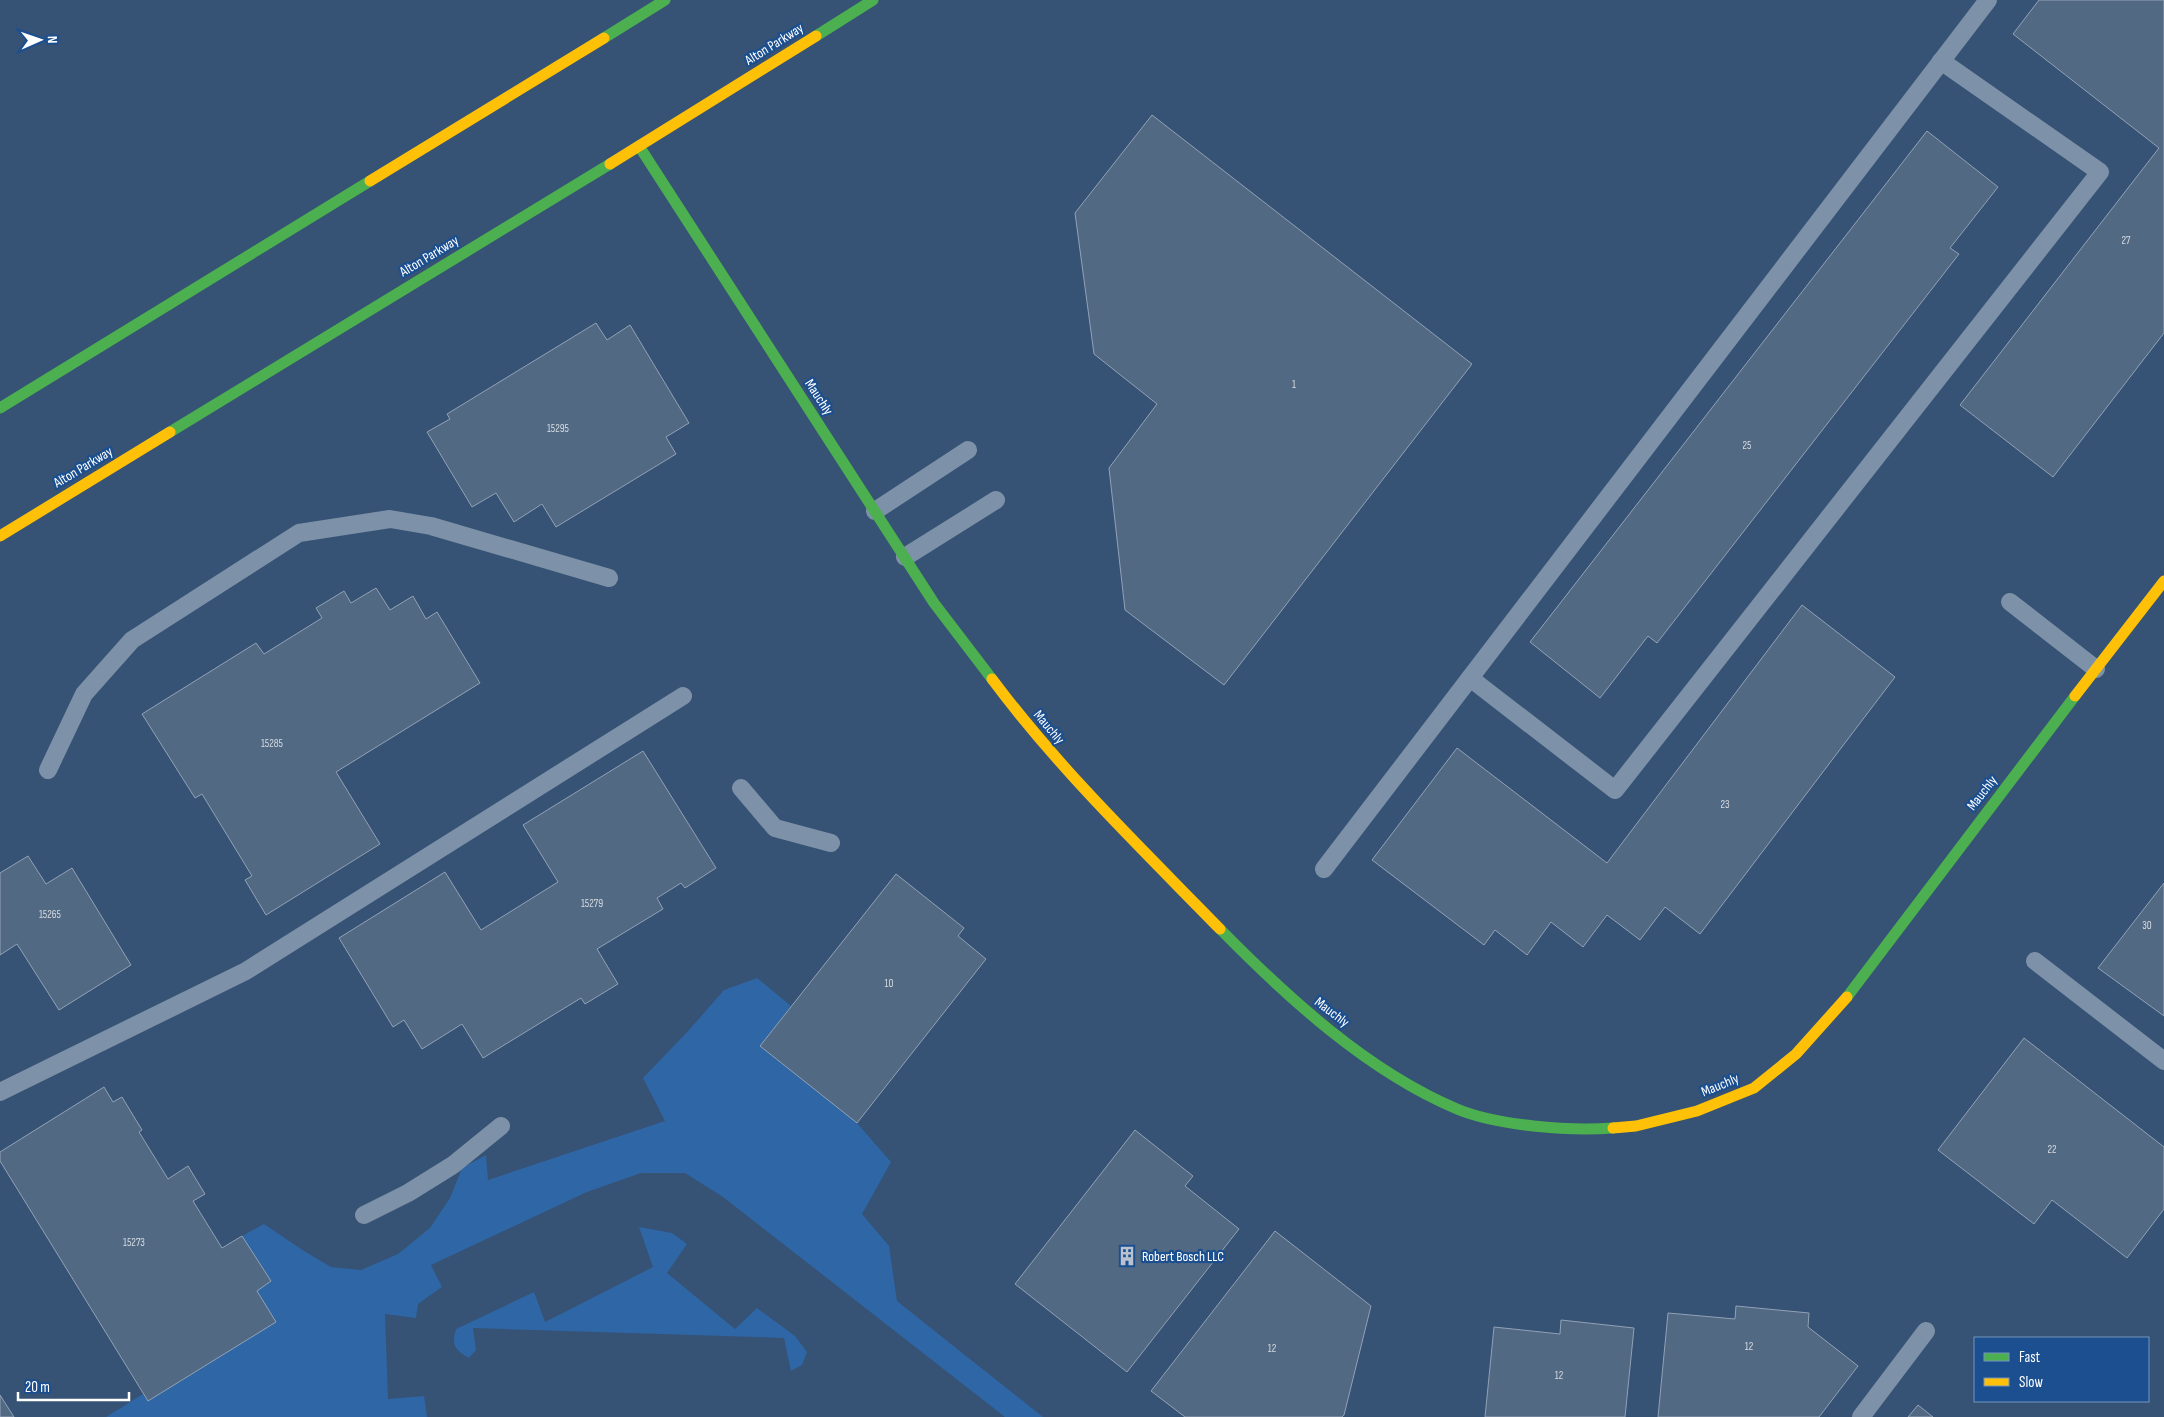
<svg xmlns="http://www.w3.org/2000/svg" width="2164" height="1417" font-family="'Sofia Sans Condensed',sans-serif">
<rect width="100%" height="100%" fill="#365274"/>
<g fill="#2f66a5">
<path d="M757,978L791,1006L760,1046L857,1123L891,1162L862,1214L889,1246L897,1301L1043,1417H1005L723,1197L685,1173H641L587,1192L431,1265L442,1287L418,1304L416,1318L385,1314L388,1399L424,1396L427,1417H106L143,1394L148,1401L275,1322L257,1291L270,1281L242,1236L264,1224L304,1251L331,1267L361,1270L398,1254L430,1228L450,1198L462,1168L486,1155L488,1180L665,1121L643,1078L689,1030L724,990Z"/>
<path d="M639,1227L672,1233L687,1244L667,1273L735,1329L757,1308L795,1336L807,1352L802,1365L791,1371L784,1338L473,1328L476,1350L469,1358C455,1350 451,1345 456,1329L534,1292L545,1322L653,1267Z"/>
</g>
<g fill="#526984" stroke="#92a2b6">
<path d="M2039,0H2164V333L2053,477L1960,405L2159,148L2013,34Z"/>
<path d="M1152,115L1472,364L1224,685L1125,610L1109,468L1157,404L1094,354L1075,213Z"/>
<path d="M1927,131L1998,187L1950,248L1959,254L1657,643L1648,636L1600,698L1530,642Z"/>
<path d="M596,323L607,340L630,325L689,423L666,437L676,454L556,527L542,504L514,522L496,493L472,507L427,432L450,419L447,414Z"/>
<path d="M376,588L390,610L413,596L426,619L437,612L480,683L336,772L380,844L266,915L245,880L252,876L202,794L195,798L142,714L256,643L264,654L322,618L316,608L344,591L351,603Z"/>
<path d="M1802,605L1895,677L1700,934L1665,907L1640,940L1607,915L1583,947L1551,922L1527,955L1495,930L1484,945L1372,860L1457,748L1607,863Z"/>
<path d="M643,751L716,868L685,888L681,883L657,898L663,909L597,949L618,984L585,1004L581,998L483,1058L462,1024L422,1049L404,1020L393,1027L339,938L445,872L481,930L558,882L523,825Z"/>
<path d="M28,856L46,884L72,868L131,965L59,1010L17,944L0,955V873Z"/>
<path d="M896,874L964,928L958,936L986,959L857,1123L760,1046Z"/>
<path d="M2164,883V1016L2098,968Z"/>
<path d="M2024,1038L2164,1147V1209L2127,1258L2052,1200L2034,1224L1938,1150Z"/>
<path d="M104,1087L113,1102L122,1097L142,1130L139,1132L168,1179L188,1166L205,1194L193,1201L222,1248L242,1236L271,1281L257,1291L276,1322L148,1401L0,1161V1152Z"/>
<path d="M1135,1130L1193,1176L1185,1186L1239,1229L1127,1372L1015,1284Z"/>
<path d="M1275,1231L1371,1306L1344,1415L1342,1417H1185L1151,1391Z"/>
<path d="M1736,1306L1809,1313L1808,1327L1858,1366L1819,1417H1658L1668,1313L1735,1319Z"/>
<path d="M1561,1320L1634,1328L1625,1417H1485L1494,1327L1560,1334Z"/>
<path d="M0,1395L14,1417H0Z"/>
<path d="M1918,1405L1933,1417H1908Z"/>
</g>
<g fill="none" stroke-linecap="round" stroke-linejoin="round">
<g stroke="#7d92a8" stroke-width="18">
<path d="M875,511L968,450"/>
<path d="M905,557L996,500"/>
<path d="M2010,602L2096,669"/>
<path d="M1470,678L1615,790L2100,172L1941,61"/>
<path d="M48,770L84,694L132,640L299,533L390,519L431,526L609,578"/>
<path d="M741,788L775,828L831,843"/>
<path d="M1324,869L1988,0"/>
<path d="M2035,961L2164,1061"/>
<path d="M0,1092L246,971L683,696"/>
<path d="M364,1215L408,1193L453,1165L501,1126"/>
<path d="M1861,1417L1926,1331"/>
</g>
<g stroke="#4caf50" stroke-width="11">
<path d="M816,36L873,0"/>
<path d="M604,38L665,0"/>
<path d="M639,146L934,603L992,679"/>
<path d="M0,408L370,181"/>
<path d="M170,432L610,164"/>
<path d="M1220,929C1287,997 1367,1071 1457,1109C1498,1126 1568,1131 1613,1128"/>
<path d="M1847,997L2075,696"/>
</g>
<g stroke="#ffc107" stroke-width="11">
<path d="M610,164L816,36"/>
<path d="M370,181L604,38"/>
<path d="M0,536L170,432"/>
<path d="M992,679C1060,770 1141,848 1220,929"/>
<path d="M2075,696L2164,581"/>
<path d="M1613,1128L1636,1126L1697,1111L1754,1088L1796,1054L1847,997"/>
</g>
</g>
<defs>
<symbol id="building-bare" viewBox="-9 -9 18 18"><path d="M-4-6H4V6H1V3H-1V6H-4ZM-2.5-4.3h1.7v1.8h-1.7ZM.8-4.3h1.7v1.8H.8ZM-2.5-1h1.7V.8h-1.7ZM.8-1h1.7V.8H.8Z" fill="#b9c2ce" stroke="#1b4f8f" stroke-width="2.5" paint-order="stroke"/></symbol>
</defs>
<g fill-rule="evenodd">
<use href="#building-bare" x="1113" y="1242" width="28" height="28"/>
</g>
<g text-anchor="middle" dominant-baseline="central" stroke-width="4.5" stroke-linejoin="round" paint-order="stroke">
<g font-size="11" fill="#d4dae0">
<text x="2126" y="240">27</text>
<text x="1294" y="384">1</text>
<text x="558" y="428">15295</text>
<text x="1747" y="445">25</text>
<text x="272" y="743">15285</text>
<text x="1725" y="804">23</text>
<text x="592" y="903">15279</text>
<text x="50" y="914">15265</text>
<text x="2147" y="925">30</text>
<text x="889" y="983">10</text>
<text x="2052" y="1149">22</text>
<text x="134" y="1242">15273</text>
<text x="1749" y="1346">12</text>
<text x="1272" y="1348">12</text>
<text x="1559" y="1375">12</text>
</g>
<g font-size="14" fill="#fff" stroke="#1b4f8f">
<text transform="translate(774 44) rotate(-32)">Alton Parkway</text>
<text transform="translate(429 256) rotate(-31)">Alton Parkway</text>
<text transform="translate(819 397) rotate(57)">Mauchly</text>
<text transform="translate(83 467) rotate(-31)">Alton Parkway</text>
<text transform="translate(1049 727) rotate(50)">Mauchly</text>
<text transform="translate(1982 793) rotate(-52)">Mauchly</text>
<text transform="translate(1332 1012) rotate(37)">Mauchly</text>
<text transform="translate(1720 1085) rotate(-22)">Mauchly</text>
</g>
<g font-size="14" fill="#fff" stroke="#1b4f8f" text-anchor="start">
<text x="1142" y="1256">Robert Bosch LLC</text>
</g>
</g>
<rect x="1974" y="1337" width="175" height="65" fill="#1b4f8f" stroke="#7695bc"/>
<rect x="1984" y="1353" width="25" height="8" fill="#4caf50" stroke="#7695bc"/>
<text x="2019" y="1362" font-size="15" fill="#ffffff">Fast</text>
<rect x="1984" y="1378" width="25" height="8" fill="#ffc107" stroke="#7695bc"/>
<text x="2019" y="1387" font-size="15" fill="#ffffff">Slow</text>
<g transform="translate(40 40) rotate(88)" stroke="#1b4f8f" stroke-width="4" paint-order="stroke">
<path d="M0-4L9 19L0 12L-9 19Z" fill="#ffffff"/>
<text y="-8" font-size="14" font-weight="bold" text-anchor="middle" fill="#ffffff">N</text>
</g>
<path d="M18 1392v8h111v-8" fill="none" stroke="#ffffff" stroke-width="2.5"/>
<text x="25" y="1392" font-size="15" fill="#ffffff" stroke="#1b4f8f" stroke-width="4" paint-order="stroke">20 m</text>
</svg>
